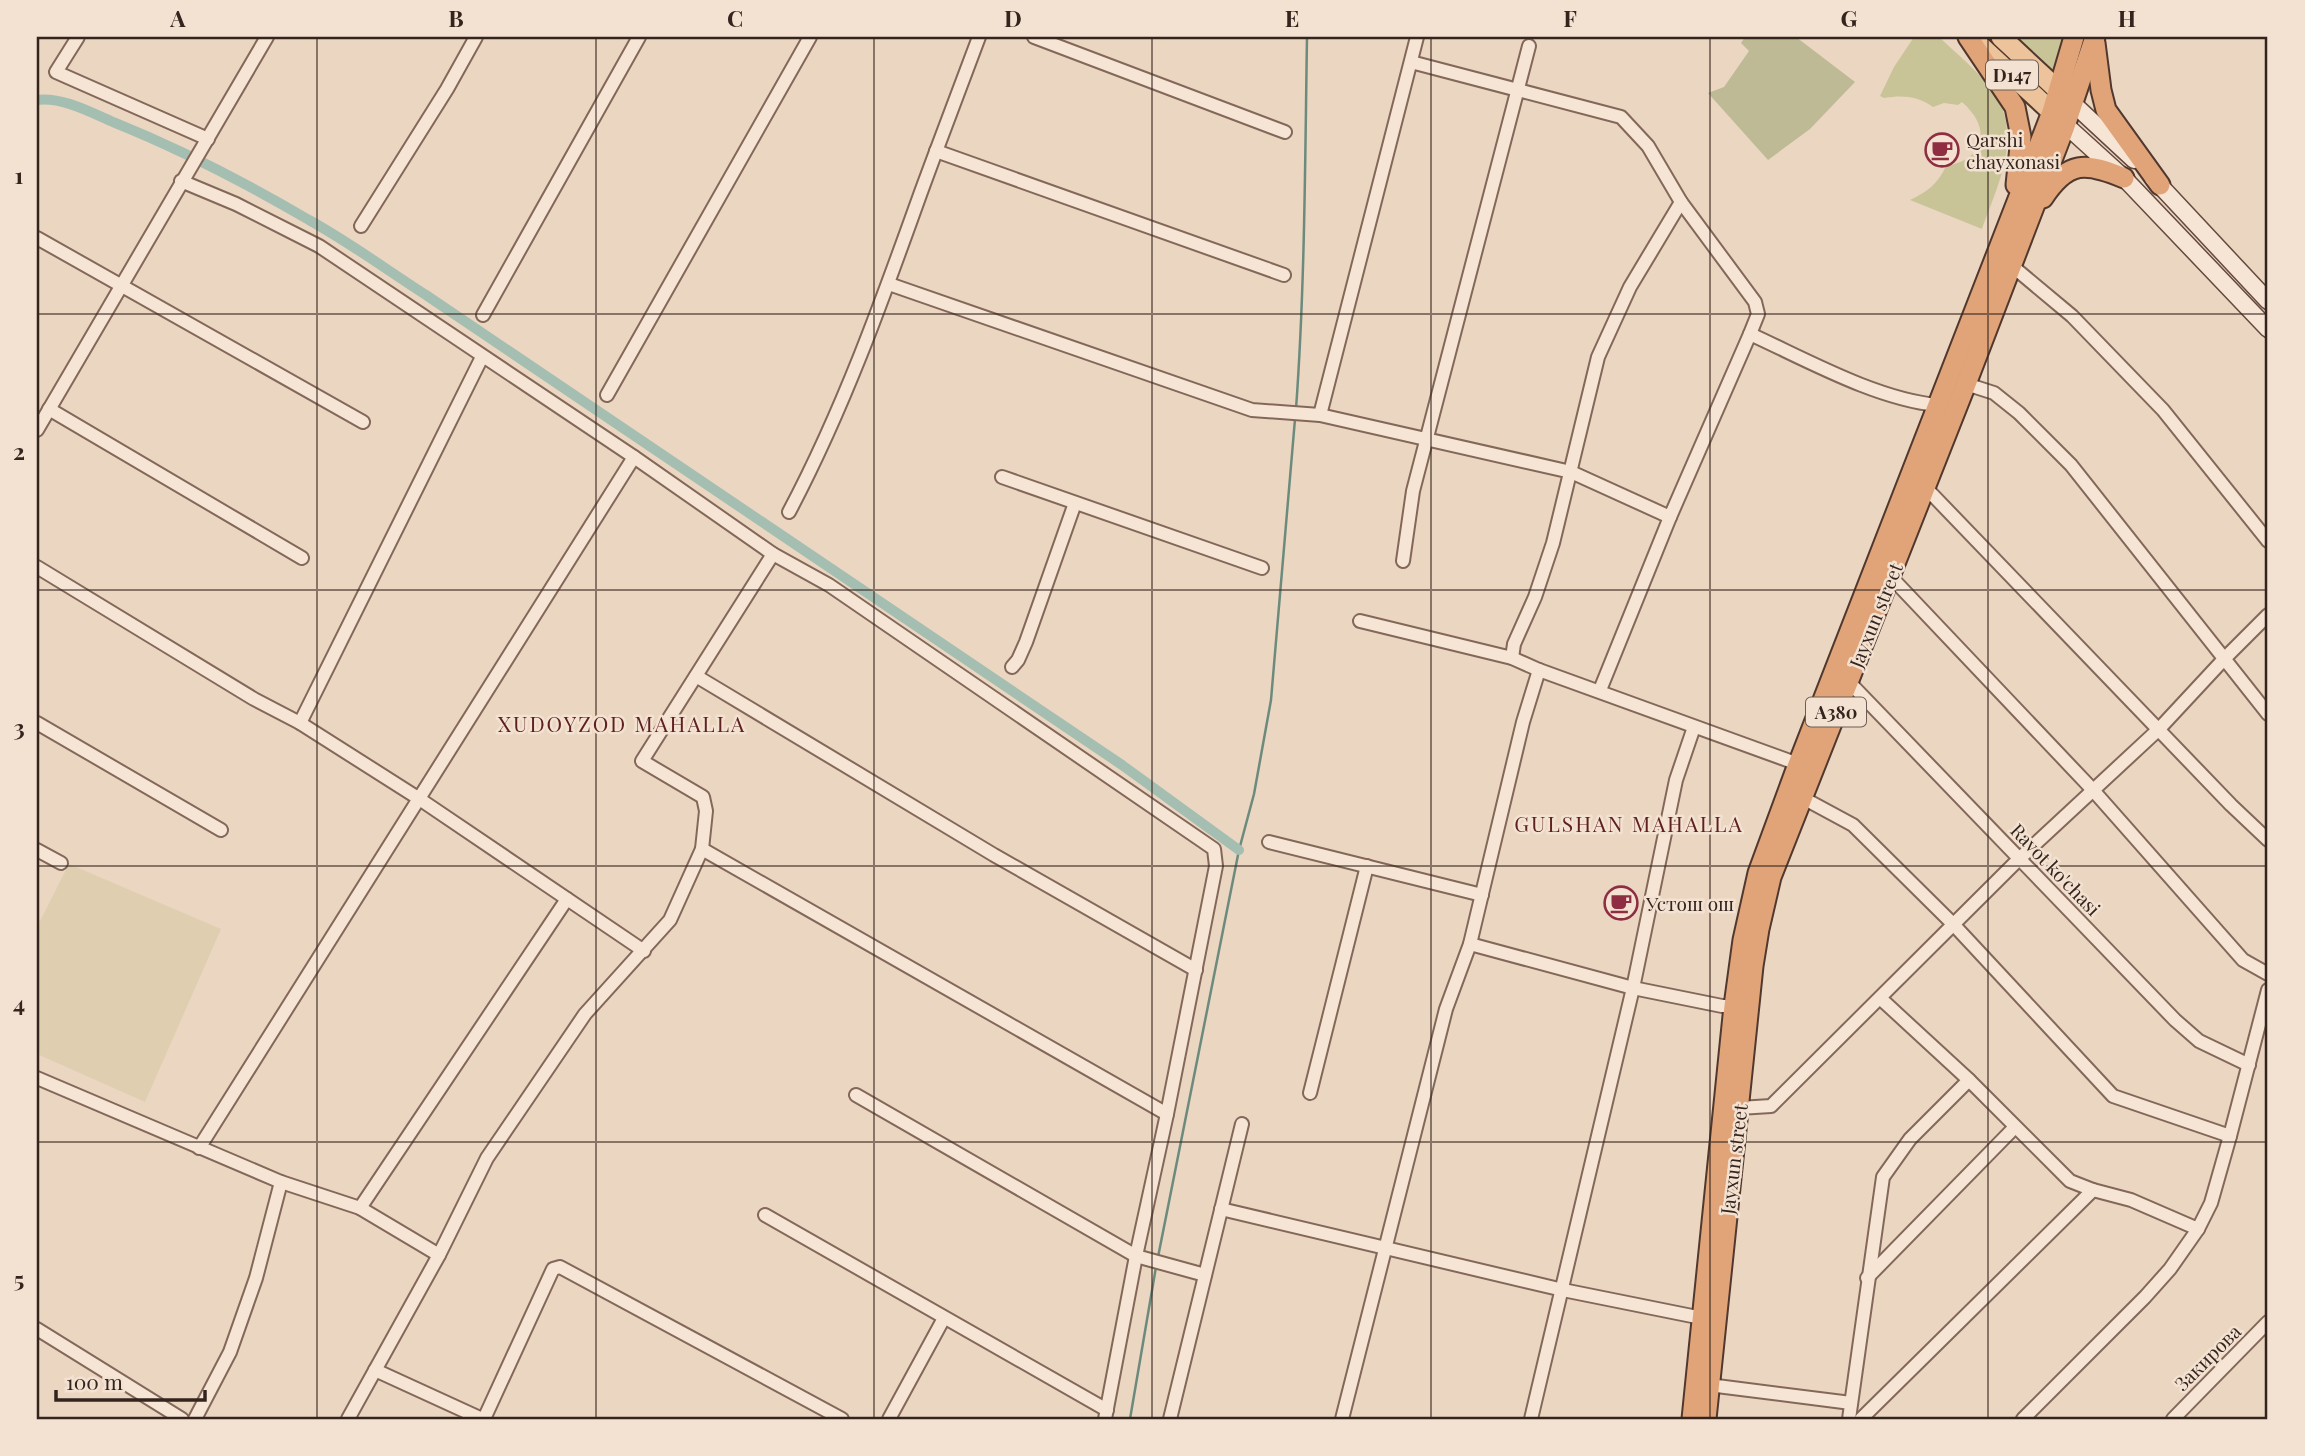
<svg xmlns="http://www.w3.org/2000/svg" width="2305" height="1456" font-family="'Playfair Display',serif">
<rect width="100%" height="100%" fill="#ebd6c2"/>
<path fill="#e0ceb0" d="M69,864L221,929L145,1102L37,1054V920L40,921Z"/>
<g fill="#c8c497">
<path d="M1914,37H1939C1958,55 1980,72 1995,95C2023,137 1997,187 1982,229L1910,200C1927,192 1938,184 1946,166C1987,159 1991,127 1962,102L1958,105L1944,103L1933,107C1917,96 1903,95 1884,98L1880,96L1894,67Z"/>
<path d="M2036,37H2067L2056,75L2017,38Z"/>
</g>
<path fill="#bdba95" d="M1745,37H1796L1855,82L1810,129L1768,160L1708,93L1724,87L1749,51L1741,43Z"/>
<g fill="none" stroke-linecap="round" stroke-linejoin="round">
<g stroke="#6c8b7d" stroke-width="2.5">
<path d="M1296,409C1305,285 1305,161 1307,37"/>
<path d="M1158,1257L1239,850L1254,794L1271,700L1295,419"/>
<path d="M1130,1419L1156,1267"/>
</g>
<path stroke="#a4beb1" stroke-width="10" d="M37,100C63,97 90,112 113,122C180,149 246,183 309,220C349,242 387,270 426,295L1122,765L1239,850"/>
<defs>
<g id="minor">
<path d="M78,37L56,72L208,139"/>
<path d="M1034,37L1285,132"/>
<path d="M1411,62L1621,117L1648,146L1681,202L1755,302L1758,314L1750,334L1670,517L1600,690"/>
<path d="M936,151L1284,275"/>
<path d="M181,181L236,204L319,246L634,457L773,554L829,585L1214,849L1216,866L1167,1114L1136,1256L1105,1419"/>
<path d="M361,226L447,89L476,37"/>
<path d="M37,238L363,422"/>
<path d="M2011,265L2072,316L2163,410L2268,541"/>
<path d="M889,284L1252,410L1320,415L1571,472L1670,517"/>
<path d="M483,315L639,37"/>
<path d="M1750,334C1807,360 1876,399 1937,405"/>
<path d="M1966,384L1994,393L2019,413L2071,465L2268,714"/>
<path d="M607,395L810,37"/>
<path d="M49,409L302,558"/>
<path d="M1320,415L1417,37"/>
<path d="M37,430L267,37"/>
<path d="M1002,477L1262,568"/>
<path d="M1925,487L2231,805L2268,840"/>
<path d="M789,512C843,410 882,301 921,192C940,140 960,88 979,37"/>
<path d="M1403,561L1413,491L1529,46"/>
<path d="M37,567L254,699L300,723L418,798L644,951"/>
<path d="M1890,576L2092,789L2243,960L2268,974"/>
<path d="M1360,621L1512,658L1539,670L1798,764"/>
<path d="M1512,658L1514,644L1535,597L1553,543L1598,357L1630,287L1681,202"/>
<path d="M1012,667L1018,660L1026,642L1075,503"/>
<path d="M696,676L994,855L1196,970"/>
<path d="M1848,681L2175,1020L2199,1041L2249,1065"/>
<path d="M37,723L221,830"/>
<path d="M300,723L482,357"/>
<path d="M1803,798L1853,825L1953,924L2113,1096L2230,1136"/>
<path d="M1269,842L1482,895"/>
<path d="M702,849L1167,1114"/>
<path d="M37,850L61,863"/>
<path d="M1470,944L1633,988L1722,1006H1734"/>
<path d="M1880,998L1969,1080L2070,1181L2093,1190L2131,1200L2198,1229"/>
<path d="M37,1078L281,1182L360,1208L439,1255"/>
<path d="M1310,1093L1367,866"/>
<path d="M856,1095L1136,1256L1205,1275"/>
<path d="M1739,1108L1771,1106L2019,859L2159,729L2225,658L2268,615"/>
<path d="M199,1148L634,457"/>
<path d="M360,1208L567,899"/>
<path d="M1221,1209L1563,1290L1702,1318"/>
<path d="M765,1215L1107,1410"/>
<path d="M1867,1278L2015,1127"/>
<path d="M37,1329L182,1419"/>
<path d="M375,1370L482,1419"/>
<path d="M1709,1385L1851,1403"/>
<path d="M195,1419L230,1352L256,1278L281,1182"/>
<path d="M348,1419L439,1255L487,1158L585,1014L670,920L702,849L706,811L703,797L642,761L773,554"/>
<path d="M484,1419L553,1269L560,1267L842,1419"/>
<path d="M889,1419L944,1318"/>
<path d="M1170,1419L1242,1124"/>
<path d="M1342,1419L1446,1009L1470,944L1523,722L1539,670"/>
<path d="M1531,1419L1633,988L1676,780L1694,727"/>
<path d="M1849,1419L1883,1177L1910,1139L1969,1080"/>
<path d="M1861,1419L2093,1190"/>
<path d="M2023,1419L2145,1297L2170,1269L2198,1229L2211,1203L2230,1136L2268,990"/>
<path d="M2173,1419L2268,1322"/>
</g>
<g id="secondary">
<path d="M2066,97L2134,160"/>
<path d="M2059,119L2124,178L2268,329"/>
<path d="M2153,178L2268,301"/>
</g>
<g id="primary">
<path d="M2001,37L2059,91"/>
<path d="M1974,40L2052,112"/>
</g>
<g id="trunk">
<path d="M1968,37L2015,107L2021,137L2016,185"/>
<path d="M2095,43L2101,90L2106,110L2160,185"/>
<path d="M2043,198C2068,160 2086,162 2124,178"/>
<path d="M1692,1419L1734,1006L1743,940L1758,873L1797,767L2052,112L2074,37"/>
<path d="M1706,1419L1753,966L1759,929L1771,877L1966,384L2065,126L2095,37"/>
</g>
</defs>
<use href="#minor" stroke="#83685a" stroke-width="16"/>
<use href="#secondary" stroke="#65493d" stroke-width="19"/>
<use href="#primary" stroke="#51382e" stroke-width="23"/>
<use href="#trunk" stroke="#51382e" stroke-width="23"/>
<use href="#minor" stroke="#f6e5d4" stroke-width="12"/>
<use href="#secondary" stroke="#f6e5d4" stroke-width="16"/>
<use href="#primary" stroke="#ecc39b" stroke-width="19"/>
<use href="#trunk" stroke="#e1a479" stroke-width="19"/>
</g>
<path fill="none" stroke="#34241e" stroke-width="2" stroke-opacity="0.55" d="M317,37V1419M596,37V1419M874,37V1419M1152,37V1419M1431,37V1419M1710,37V1419M1988,37V1419M37,314H2268M37,590H2268M37,866H2268M37,1142H2268"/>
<defs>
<symbol id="cafe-ring" viewBox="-11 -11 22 22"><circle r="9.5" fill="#f3e2d1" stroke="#8f2e42" stroke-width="1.5"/><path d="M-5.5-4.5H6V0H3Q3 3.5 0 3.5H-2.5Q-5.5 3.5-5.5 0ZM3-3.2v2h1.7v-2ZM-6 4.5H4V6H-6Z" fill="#8f2e42"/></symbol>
</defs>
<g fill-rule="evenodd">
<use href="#cafe-ring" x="1923" y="131" width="38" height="38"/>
<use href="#cafe-ring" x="1602" y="884" width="38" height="38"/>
</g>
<g text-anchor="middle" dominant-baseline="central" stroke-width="5" stroke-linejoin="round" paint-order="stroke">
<g fill="#f3e2d1" stroke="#6d5d54" stroke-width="2">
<rect x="1986" y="60.5" width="52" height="29" rx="5"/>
<rect x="1806" y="697.5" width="60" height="29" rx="5"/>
</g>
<g font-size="18" font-weight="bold" fill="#34241e">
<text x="2012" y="75">D147</text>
<text x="1836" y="712">A380</text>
</g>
<g font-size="19" fill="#34241e" stroke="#f3e2d1" text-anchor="start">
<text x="1966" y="139">Qarshi<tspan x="1966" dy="22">chayxonasi</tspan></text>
<text x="1646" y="903">Устош ош</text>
</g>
<g font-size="19" fill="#34241e" stroke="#f3e2d1">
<text transform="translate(1875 615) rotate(-68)">Jayxun street</text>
<text transform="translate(2056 869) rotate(46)">Ravot ko'chasi</text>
<text transform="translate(1733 1159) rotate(-83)">Jayxun street</text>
<text transform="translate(2207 1357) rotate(-45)">Закирова</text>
</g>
<g font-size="21" letter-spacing="2" fill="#5e2020" stroke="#f3e2d1">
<text x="622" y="723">XUDOYZOD MAHALLA</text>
<text x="1629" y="823">GULSHAN MAHALLA</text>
</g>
</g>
<rect width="2305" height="1456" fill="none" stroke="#f3e2d1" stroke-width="77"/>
<path d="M56 1390v10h149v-10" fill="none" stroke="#34241e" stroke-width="3.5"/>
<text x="66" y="1390" font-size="21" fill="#34241e" stroke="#f3e2d1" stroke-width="5" paint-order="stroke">100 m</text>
<rect x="38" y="38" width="2228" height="1380" fill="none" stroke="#34241e" stroke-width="2.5"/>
<g font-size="23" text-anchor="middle" font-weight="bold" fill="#34241e">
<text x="178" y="27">A</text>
<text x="456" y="27">B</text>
<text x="735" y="27">C</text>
<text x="1013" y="27">D</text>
<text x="1292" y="27">E</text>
<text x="1570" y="27">F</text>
<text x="1849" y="27">G</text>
<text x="2127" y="27">H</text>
<text x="19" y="184">1</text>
<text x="19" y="460">2</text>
<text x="19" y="736">3</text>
<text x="19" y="1012">4</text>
<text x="19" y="1288">5</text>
</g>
</svg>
